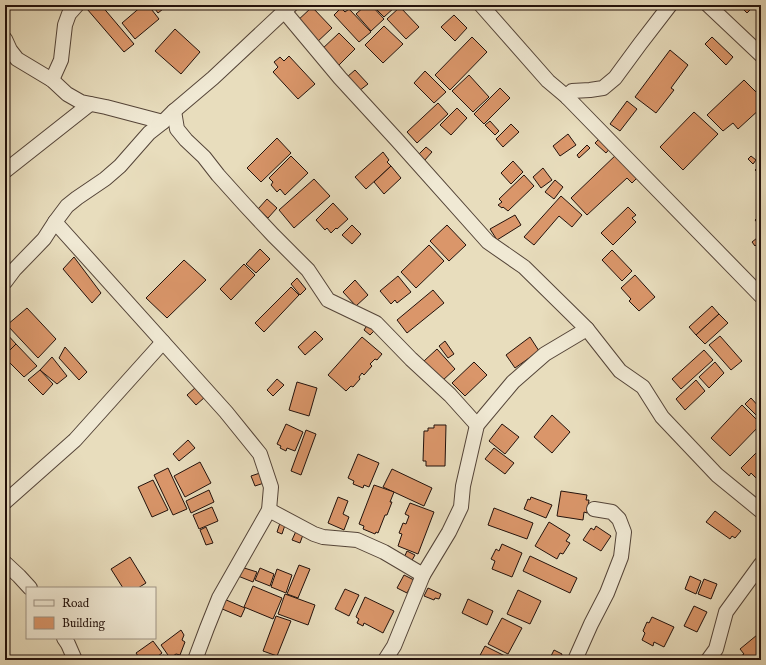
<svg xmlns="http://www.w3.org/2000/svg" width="766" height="665" font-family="'IM FELL English',serif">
<rect width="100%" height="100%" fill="#e8ddbd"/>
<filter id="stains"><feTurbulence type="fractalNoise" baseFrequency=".005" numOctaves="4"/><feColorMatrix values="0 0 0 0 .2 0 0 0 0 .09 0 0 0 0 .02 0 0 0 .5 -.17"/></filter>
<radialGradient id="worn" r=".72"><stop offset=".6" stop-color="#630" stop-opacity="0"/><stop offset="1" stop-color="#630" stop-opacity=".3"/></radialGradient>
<g fill="#da966a" stroke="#22110b">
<path d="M92,5H101L134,44L124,52L87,9Z"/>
<path d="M143,5H148L159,19L135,39L122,23Z"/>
<path d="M152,5H168L158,13Z"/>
<path d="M366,5H371L384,19L371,31L356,14Z"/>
<path d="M372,5H393L395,7L384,17Z"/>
<path d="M748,5H755L747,13L744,10Z"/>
<path d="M312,7L332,28L315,44L295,23Z"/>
<path d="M400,7L419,27L406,39L387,19Z"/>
<path d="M341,8L345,12L349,9L371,32L359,42L334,15Z"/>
<path d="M454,15L467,28L455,41L441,27Z"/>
<path d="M384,26L403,44L383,63L365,45Z"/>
<path d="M175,29L200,52L181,74L155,51Z"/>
<path d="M339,33L355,49L337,67L321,50Z"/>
<path d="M472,37L487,52L450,90L435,75Z"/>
<path d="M712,37L733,57L726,65L705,44Z"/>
<path d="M670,50L688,65L671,88L674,90L656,113L635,97Z"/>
<path d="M289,56L315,84L298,99L273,72L278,67L274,62L280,57L284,61Z"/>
<path d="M355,70L368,84L359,91L347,77Z"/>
<path d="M425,71L446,92L434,103L414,83Z"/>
<path d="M469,75L489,97L473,112L452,91Z"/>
<path d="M744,80L761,97V108L738,129L733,123L723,131L707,115Z"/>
<path d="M500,88L510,98L484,124L474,114Z"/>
<path d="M627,101L637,109L620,131L610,124Z"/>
<path d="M438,103L448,114L417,143L407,132Z"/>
<path d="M457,108L467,118L451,135L440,125Z"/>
<path d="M694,112L718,134L683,170L660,147Z"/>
<path d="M490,121L499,131L495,135L485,125Z"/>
<path d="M511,124L519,132L503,147L496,139Z"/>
<path d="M568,134L576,145L560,156L553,146Z"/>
<path d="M601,137L612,146L606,153L595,143Z"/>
<path d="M277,138L291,153L261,182L247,168Z"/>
<path d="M587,145L590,148L579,158L577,155Z"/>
<path d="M426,147L432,152L424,161L418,155Z"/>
<path d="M383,152L389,160L387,162L391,166L366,189L355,177Z"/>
<path d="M618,153L639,176L632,183L627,178L587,215L571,198Z"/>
<path d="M291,156L308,173L285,195L280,189L277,192L271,185L273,182L269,178Z"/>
<path d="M751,156L756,160L753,164L748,159Z"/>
<path d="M513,161L523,172L511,184L501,173Z"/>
<path d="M761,164V175L755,170Z"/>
<path d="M391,166L401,178L384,194L374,182Z"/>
<path d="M543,168L552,180L541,188L533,177Z"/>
<path d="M524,175L534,186L508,211L503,207L502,208L498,205L502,202L499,199Z"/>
<path d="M314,179L330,196L294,228L279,210Z"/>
<path d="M555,180L563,187L554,199L545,192Z"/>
<path d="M561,196L582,215L572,227L559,216L534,245L524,237Z"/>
<path d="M267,199L277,208L268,218L258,209Z"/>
<path d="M333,203L348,219L337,229L336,228L331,233L327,228L325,230L316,220Z"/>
<path d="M628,207L636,215L632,218L636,222L613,245L601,233Z"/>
<path d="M761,214V227L755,220Z"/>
<path d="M515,215L521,225L497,240L490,229Z"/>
<path d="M352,225L361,234L352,244L342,235Z"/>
<path d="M447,225L466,245L449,261L430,241Z"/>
<path d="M757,238L760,241L755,246L752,242Z"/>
<path d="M429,245L444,261L416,288L401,272Z"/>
<path d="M260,249L270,259L256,273L246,264Z"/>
<path d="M612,250L632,271L622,281L602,260Z"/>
<path d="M74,257L101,293L92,303L63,269Z"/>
<path d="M184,260L206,280L167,318L146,298Z"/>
<path d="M244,264L255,275L231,300L220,289Z"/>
<path d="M635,275L655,297L639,311L629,301L631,299L621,288Z"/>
<path d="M398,276L411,292L397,303L395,300L391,304L380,291Z"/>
<path d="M297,278L306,289L300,295L291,284Z"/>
<path d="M355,280L368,295L356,306L343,292Z"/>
<path d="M291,287L299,295L264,332L255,323Z"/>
<path d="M433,290L444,303L407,333L397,320Z"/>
<path d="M712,306L719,314L696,335L689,327Z"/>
<path d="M27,308L56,339L38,358L7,325Z"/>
<path d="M719,314L728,323L705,344L696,335Z"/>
<path d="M368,324L375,330L370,335L364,330Z"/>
<path d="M315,331L323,339L305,355L298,347Z"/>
<path d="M5,332L16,344L5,355Z"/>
<path d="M720,336L742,361L731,370L709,345Z"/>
<path d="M362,337L382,354L377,360L375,359L370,364L372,366L364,375L362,373L359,377L360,379L353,387L351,386L346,391L328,375Z"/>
<path d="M530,337L539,351L515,368L506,355Z"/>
<path d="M445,341L454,354L448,358L439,346Z"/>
<path d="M16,344L37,366L24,377L5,358V355Z"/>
<path d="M65,347L87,372L79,380L59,358Z"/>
<path d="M437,349L455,369L442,381L424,361Z"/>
<path d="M704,350L713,360L681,389L672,379Z"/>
<path d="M52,357L67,376L57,384L40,370Z"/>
<path d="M474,362L487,375L465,396L452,383Z"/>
<path d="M715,362L724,373L709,388L699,377Z"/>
<path d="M40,370L53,384L43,395L28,380Z"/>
<path d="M277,379L284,385L273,396L267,390Z"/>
<path d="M696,380L705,391L685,410L676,399Z"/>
<path d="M297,382L317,388L309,416L289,410Z"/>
<path d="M196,387L205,397L196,405L187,395Z"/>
<path d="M761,389V400L756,394Z"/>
<path d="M751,398L761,409V420L745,404Z"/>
<path d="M742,405L761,424L730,456L711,438Z"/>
<path d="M552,415L570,432L552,453L534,437Z"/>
<path d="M286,424L303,432L295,451L287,448L286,451L280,448L281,446L277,444Z"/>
<path d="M502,424L519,437L505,454L489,441Z"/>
<path d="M434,425H446L445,466H426V461H423L424,431H428V428H434Z"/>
<path d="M306,430L316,434L301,475L291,471Z"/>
<path d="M188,440L195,448L179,461L173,454Z"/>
<path d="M494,448L514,463L505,474L485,459Z"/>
<path d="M760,449L761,450V478L759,481L751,473L749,476L741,468Z"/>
<path d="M358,454L379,463L369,487L364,485L363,488L353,484L354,481L348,478Z"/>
<path d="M200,462L211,483L185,497L174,476Z"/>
<path d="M168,468L187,509L173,515L154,475Z"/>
<path d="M392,469L432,488L424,506L383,487Z"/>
<path d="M260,473L264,483L255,486L251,476Z"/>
<path d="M153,480L168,510L152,517L138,487Z"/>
<path d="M374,485L394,492L390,502H392L387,515H385L378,533L376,532L375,534L363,529L364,526L359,524Z"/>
<path d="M209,490L214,502L191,513L186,501Z"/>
<path d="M561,491L587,495L586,500H589L587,513L584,512L583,520L557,516Z"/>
<path d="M338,497L348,501L343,514L349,517L344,530L328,523Z"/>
<path d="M531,497L552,505L546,518L524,509L528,499L530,500Z"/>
<path d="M410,503L434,512L418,554L398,546L402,534L399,533L403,523L406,524L409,516L405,514Z"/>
<path d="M212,507L218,521L199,529L193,515Z"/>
<path d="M494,508L533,523L527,539L488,525Z"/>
<path d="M715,511L741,531L735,538L732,536L730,539L706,522Z"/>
<path d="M549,522L570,535L566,541L570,543L563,554L560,553L557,559L535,546Z"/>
<path d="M280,523L285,525L282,534L277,532Z"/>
<path d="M596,526L611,536L601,551L583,540L591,528L594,530Z"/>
<path d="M206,527L213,543L206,545L200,530Z"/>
<path d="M297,529L304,532L300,543L292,540Z"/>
<path d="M502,544L522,553L512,577L492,569L495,561L491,559L496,549L499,551Z"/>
<path d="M407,551L415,555L411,562L404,558Z"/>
<path d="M530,556L577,578L570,593L523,571Z"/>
<path d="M130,557L146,583L138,588H123L111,569Z"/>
<path d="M299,565L310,569L298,598L287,594Z"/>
<path d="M241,567L257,572L253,582L238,576Z"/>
<path d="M260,568L274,574L270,586L255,580Z"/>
<path d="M277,569L292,575L286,593L271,587Z"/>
<path d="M404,575L414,580L407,593L397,588Z"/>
<path d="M690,576L701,581L696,594L685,589Z"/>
<path d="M704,579L717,584L711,599L698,594Z"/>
<path d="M253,586L282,598L273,619L244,607Z"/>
<path d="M428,588L441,594L439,599L435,598L434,600L424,596Z"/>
<path d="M345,589L359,595L349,616L335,609Z"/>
<path d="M518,590L541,601L530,624L507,614Z"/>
<path d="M285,594L315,605L308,625L278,614Z"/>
<path d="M365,597L394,611L383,633L364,623L363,626L357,623L359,619L356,617Z"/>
<path d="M224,599L245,608L241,617L220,608Z"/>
<path d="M468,599L493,611L487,625L462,613Z"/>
<path d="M694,606L707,612L697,632L684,626Z"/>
<path d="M276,616L291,621L277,656L263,651Z"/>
<path d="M652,617L674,627L664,647L654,642L653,646L642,640L645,633L643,631L647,622L649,623Z"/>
<path d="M502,618L522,628L508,654L488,644Z"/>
<path d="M181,630L184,635L182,640L185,642L180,655L176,654L170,658L161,645Z"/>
<path d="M757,635L761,639V653L752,660H748L745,656L743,658L741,656L744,654L740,649Z"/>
<path d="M153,641L162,653L153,660H132L138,656L136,653Z"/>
<path d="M485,646L511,659L510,660H481L478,659Z"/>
<path d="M554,650L562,654L560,660H549Z"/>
<path d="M164,655L167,660H156Z"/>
<path d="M273,657L279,658V660H272Z"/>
</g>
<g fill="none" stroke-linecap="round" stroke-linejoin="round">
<defs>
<g id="minor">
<path d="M481,5L548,81L567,97L761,296"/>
<path d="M708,5L761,55"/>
<path d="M284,11L340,78L397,140L488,242L524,267L587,329L620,371L643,387L662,417L717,475L761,511"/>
<path d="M5,39L10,50L17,59L52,80L67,94L81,102L106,107L163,122"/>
<path d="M52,80L61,60L65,25L69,14L77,5"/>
<path d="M567,97L572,91L590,90L603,88L615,78L640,44L670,5"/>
<path d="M174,111L177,129L186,140L204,157L218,175L245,205L273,235L308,270L328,300L376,323L411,359L450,395L477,425"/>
<path d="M5,171L90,104"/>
<path d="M55,222L226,412L260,454L271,487L269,510L219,598L207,628L195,660"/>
<path d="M5,282L14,270L44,239L55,222L67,206L77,198L105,179L120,166L149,133L163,122L174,111L213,78L291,5"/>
<path d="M5,502L75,440L163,342"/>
<path d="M269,510L314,534L323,537L357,540L384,552L423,575L449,532L461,507L463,486L477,425L513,382L545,354L587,329"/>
<path d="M5,563L19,576L30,588"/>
<path d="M64,638L68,644L75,660"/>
<path d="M385,660L394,646L423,575"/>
<path d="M575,660L591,624L607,593L621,557L624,532L619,519L612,512L594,509"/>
<path d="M708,660L716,649L726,612L761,564"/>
</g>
</defs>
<use href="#minor" stroke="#544438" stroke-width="16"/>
<use href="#minor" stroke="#f0e9d4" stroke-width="14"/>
</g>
<rect width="766" height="665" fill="none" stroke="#e8ddbd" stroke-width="20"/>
<rect x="6" y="6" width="754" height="653" fill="none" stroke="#22110b" stroke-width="2"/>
<rect x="10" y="10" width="746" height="645" fill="none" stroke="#22110b"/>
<rect x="26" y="587" width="130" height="52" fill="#f0e9d4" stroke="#9e9384"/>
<rect x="34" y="600" width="20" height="6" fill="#f0e9d4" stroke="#9e9384"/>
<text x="62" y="607" font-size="12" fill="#22110b">Road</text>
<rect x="34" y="617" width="20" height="12" fill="#da966a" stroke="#9e9384"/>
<text x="62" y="627" font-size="12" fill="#22110b">Building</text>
<rect width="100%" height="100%" filter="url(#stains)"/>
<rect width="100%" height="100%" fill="url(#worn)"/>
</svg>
